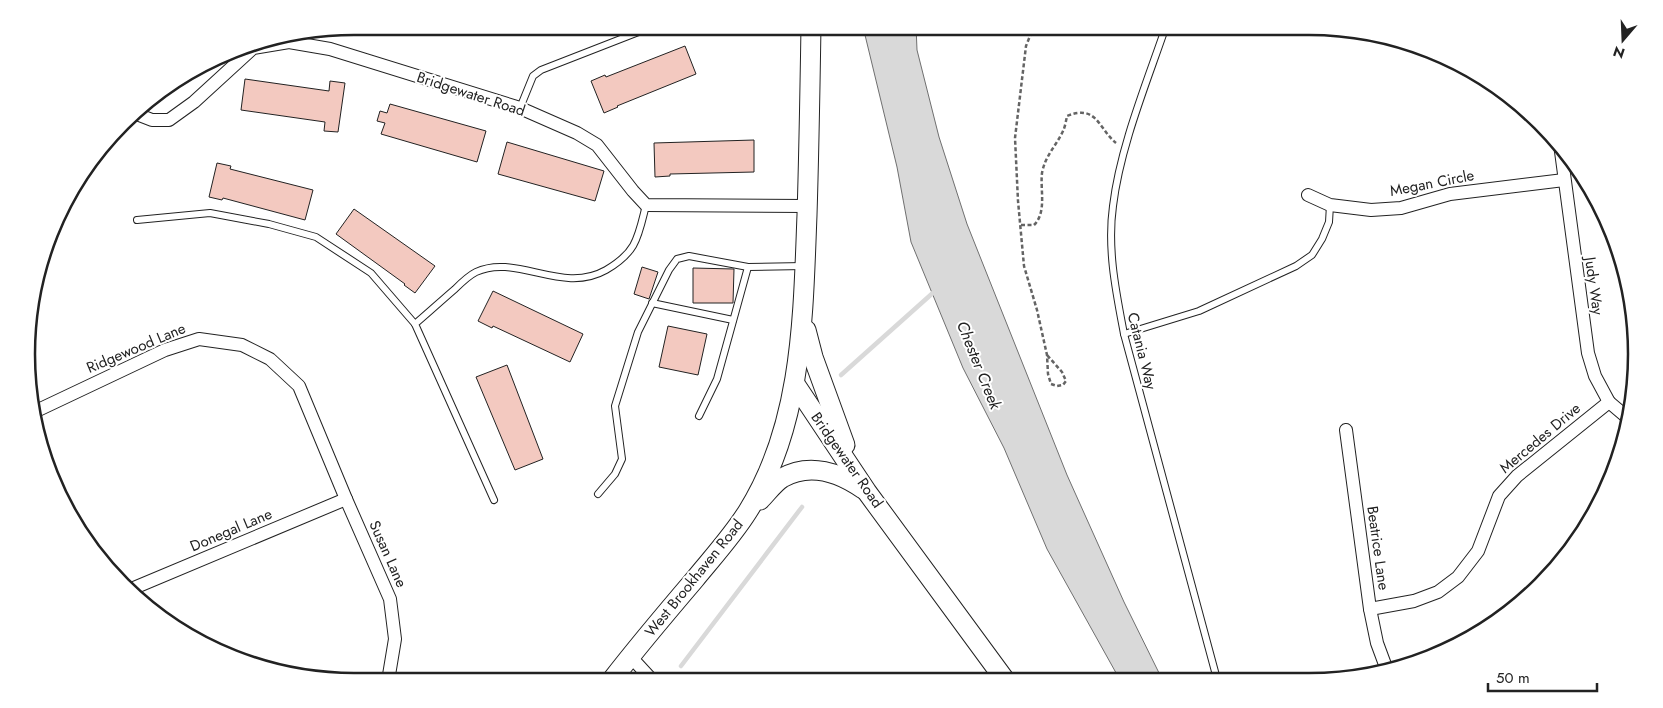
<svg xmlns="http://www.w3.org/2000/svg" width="1663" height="708" font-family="Jost,sans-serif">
<rect width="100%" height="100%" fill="#fff"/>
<path fill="#d9d9d9" stroke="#6f6f6f" d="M865,26H916L917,50L939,137L967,224L1067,475L1124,602L1162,679L1120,680L1047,549L1004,448L963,368L911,242L897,167L865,35Z"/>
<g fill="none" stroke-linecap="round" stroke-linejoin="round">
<g stroke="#d9d9d9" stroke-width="4.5">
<path d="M841,375L935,291"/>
<path d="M681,666L802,507"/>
</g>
</g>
<g fill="#f3c9c0" stroke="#222">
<path d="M685,46L696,74L617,106L618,107L604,113L591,81L605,75L606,77Z"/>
<path d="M245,79L329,91L330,81L345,83L338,132L324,131L325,122L241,110Z"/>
<path d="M390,104L486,131L477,162L381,134L385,123L377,121L380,111L387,113Z"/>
<path d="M754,140V172L670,174V176L655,177L654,143Z"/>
<path d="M507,142L604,171L595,201L498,174Z"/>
<path d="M217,163L231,166L230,169L313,190L305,220L223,198L222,200L209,197Z"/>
<path d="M354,209L435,266L415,293L404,285L405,284L336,234Z"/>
<path d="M642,267L658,272L649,299L634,294Z"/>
<path d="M693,268L734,269L733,303H693Z"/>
<path d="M493,291L583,334L570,362L493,326L492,328L478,321Z"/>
<path d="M668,326L707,334L698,375L659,367Z"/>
<path d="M507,365L543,459L515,470L476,377Z"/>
</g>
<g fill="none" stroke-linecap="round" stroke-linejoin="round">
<defs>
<g id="lane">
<path d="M1166,26C1147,82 1120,147 1113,206C1107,249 1116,292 1124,334L1217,679"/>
<path d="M520,108L533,76L541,70L654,26"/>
<path d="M137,220L210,213L269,224L316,237L371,273L415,324"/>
<path d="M652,303L733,320"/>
<path d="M1124,334L1199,311L1296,266L1312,255L1322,239L1329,222L1330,205"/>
<path d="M699,416L717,379L748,267L804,266"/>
<path d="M598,494L615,474L622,459L615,406L638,332L669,270L677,259L689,256L748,267"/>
<path d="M494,500L415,324C428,313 441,301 455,289C461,283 468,276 476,272C516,253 562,295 606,270C637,252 638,237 646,205"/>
</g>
<g id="street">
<path d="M134,113L152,120H169L194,102L253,48L289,42L330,49L520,108L577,133L597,145L633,191L646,205L807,206"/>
<path d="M1560,144L1588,353L1595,376L1609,402L1629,419"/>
<path d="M1308,195L1330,205L1371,210L1401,208L1450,194L1564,180"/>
<path d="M34,412L165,350L199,339L242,345L270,359L299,386L346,499L390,599L395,639L389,675L386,682"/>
<path d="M1346,430L1370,609L1377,643L1387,670"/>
<path d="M129,590L346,499"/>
<path d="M1370,609L1414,601L1438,592L1458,577L1478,551L1499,496L1517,476L1609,402"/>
<path d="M630,656L653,681"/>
</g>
<g id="secondary">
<path d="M806,330L813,357L845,445"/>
<path d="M795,384L867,492L1005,680"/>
<path d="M760,500C767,493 774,483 782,478C810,462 840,473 863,489"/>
<path d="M611,681C638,646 666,613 695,579C713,557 733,535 748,511C803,423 803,315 807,215C809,152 810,89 811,26"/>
</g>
</defs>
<use href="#lane" stroke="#222" stroke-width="8"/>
<use href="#street" stroke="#222" stroke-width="14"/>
<use href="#secondary" stroke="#222" stroke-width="21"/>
<g stroke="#646464" stroke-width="2.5" stroke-dasharray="4 2.5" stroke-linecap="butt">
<path d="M1034,26L1026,46L1015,138L1018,201L1024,266L1037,310L1047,355L1048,374L1051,384L1057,386L1063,385L1066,381L1062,372L1047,355"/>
<path d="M1021,225H1034C1047,212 1040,190 1042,173C1045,156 1056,146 1063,131C1065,127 1066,121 1067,116C1097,104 1098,128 1116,143"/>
</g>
<use href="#lane" stroke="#fff" stroke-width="6"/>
<use href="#street" stroke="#fff" stroke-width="12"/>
<use href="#secondary" stroke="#fff" stroke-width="19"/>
</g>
<g text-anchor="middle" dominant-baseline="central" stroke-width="4" stroke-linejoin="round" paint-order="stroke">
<g font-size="15" fill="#222" stroke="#fff">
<text transform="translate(471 94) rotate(18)">Bridgewater Road</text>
<text transform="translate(1432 183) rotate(-11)">Megan Circle</text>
<text transform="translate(1594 286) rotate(82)">Judy Way</text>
<text transform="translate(136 348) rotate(-23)">Ridgewood Lane</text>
<text transform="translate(1142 351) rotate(76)">Catania Way</text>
<text transform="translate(1540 438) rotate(-40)">Mercedes Drive</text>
<text transform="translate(847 460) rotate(55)">Bridgewater Road</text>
<text transform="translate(231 530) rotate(-23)">Donegal Lane</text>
<text transform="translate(1378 548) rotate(82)">Beatrice Lane</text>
<text transform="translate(388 554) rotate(66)">Susan Lane</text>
<text transform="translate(694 578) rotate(-51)">West Brookhaven Road</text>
</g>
<g font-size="16" font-style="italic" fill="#222" stroke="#fff">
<text transform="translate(979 365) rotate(68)">Chester Creek</text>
</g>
</g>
<path d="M0 0H1663V708H0ZM354 35H1309A319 319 0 0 1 1628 354V354A319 319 0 0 1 1309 673H354A319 319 0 0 1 35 354V354A319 319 0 0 1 354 35Z" fill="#fff" fill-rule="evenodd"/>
<path fill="none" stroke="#222" stroke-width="2.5" d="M354 35H1309A319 319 0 0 1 1628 354V354A319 319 0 0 1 1309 673H354A319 319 0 0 1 35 354V354A319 319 0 0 1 354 35Z"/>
<g transform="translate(1623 40) rotate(199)" stroke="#ffffff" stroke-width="4" paint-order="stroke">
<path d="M0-4L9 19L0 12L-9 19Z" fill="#222222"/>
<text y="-8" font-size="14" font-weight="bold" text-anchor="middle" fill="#222222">N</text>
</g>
<path d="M1488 683v8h109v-8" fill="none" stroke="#222222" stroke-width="2.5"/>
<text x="1496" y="683" font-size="15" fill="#222222" stroke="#ffffff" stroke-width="4" paint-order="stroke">50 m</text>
</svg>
